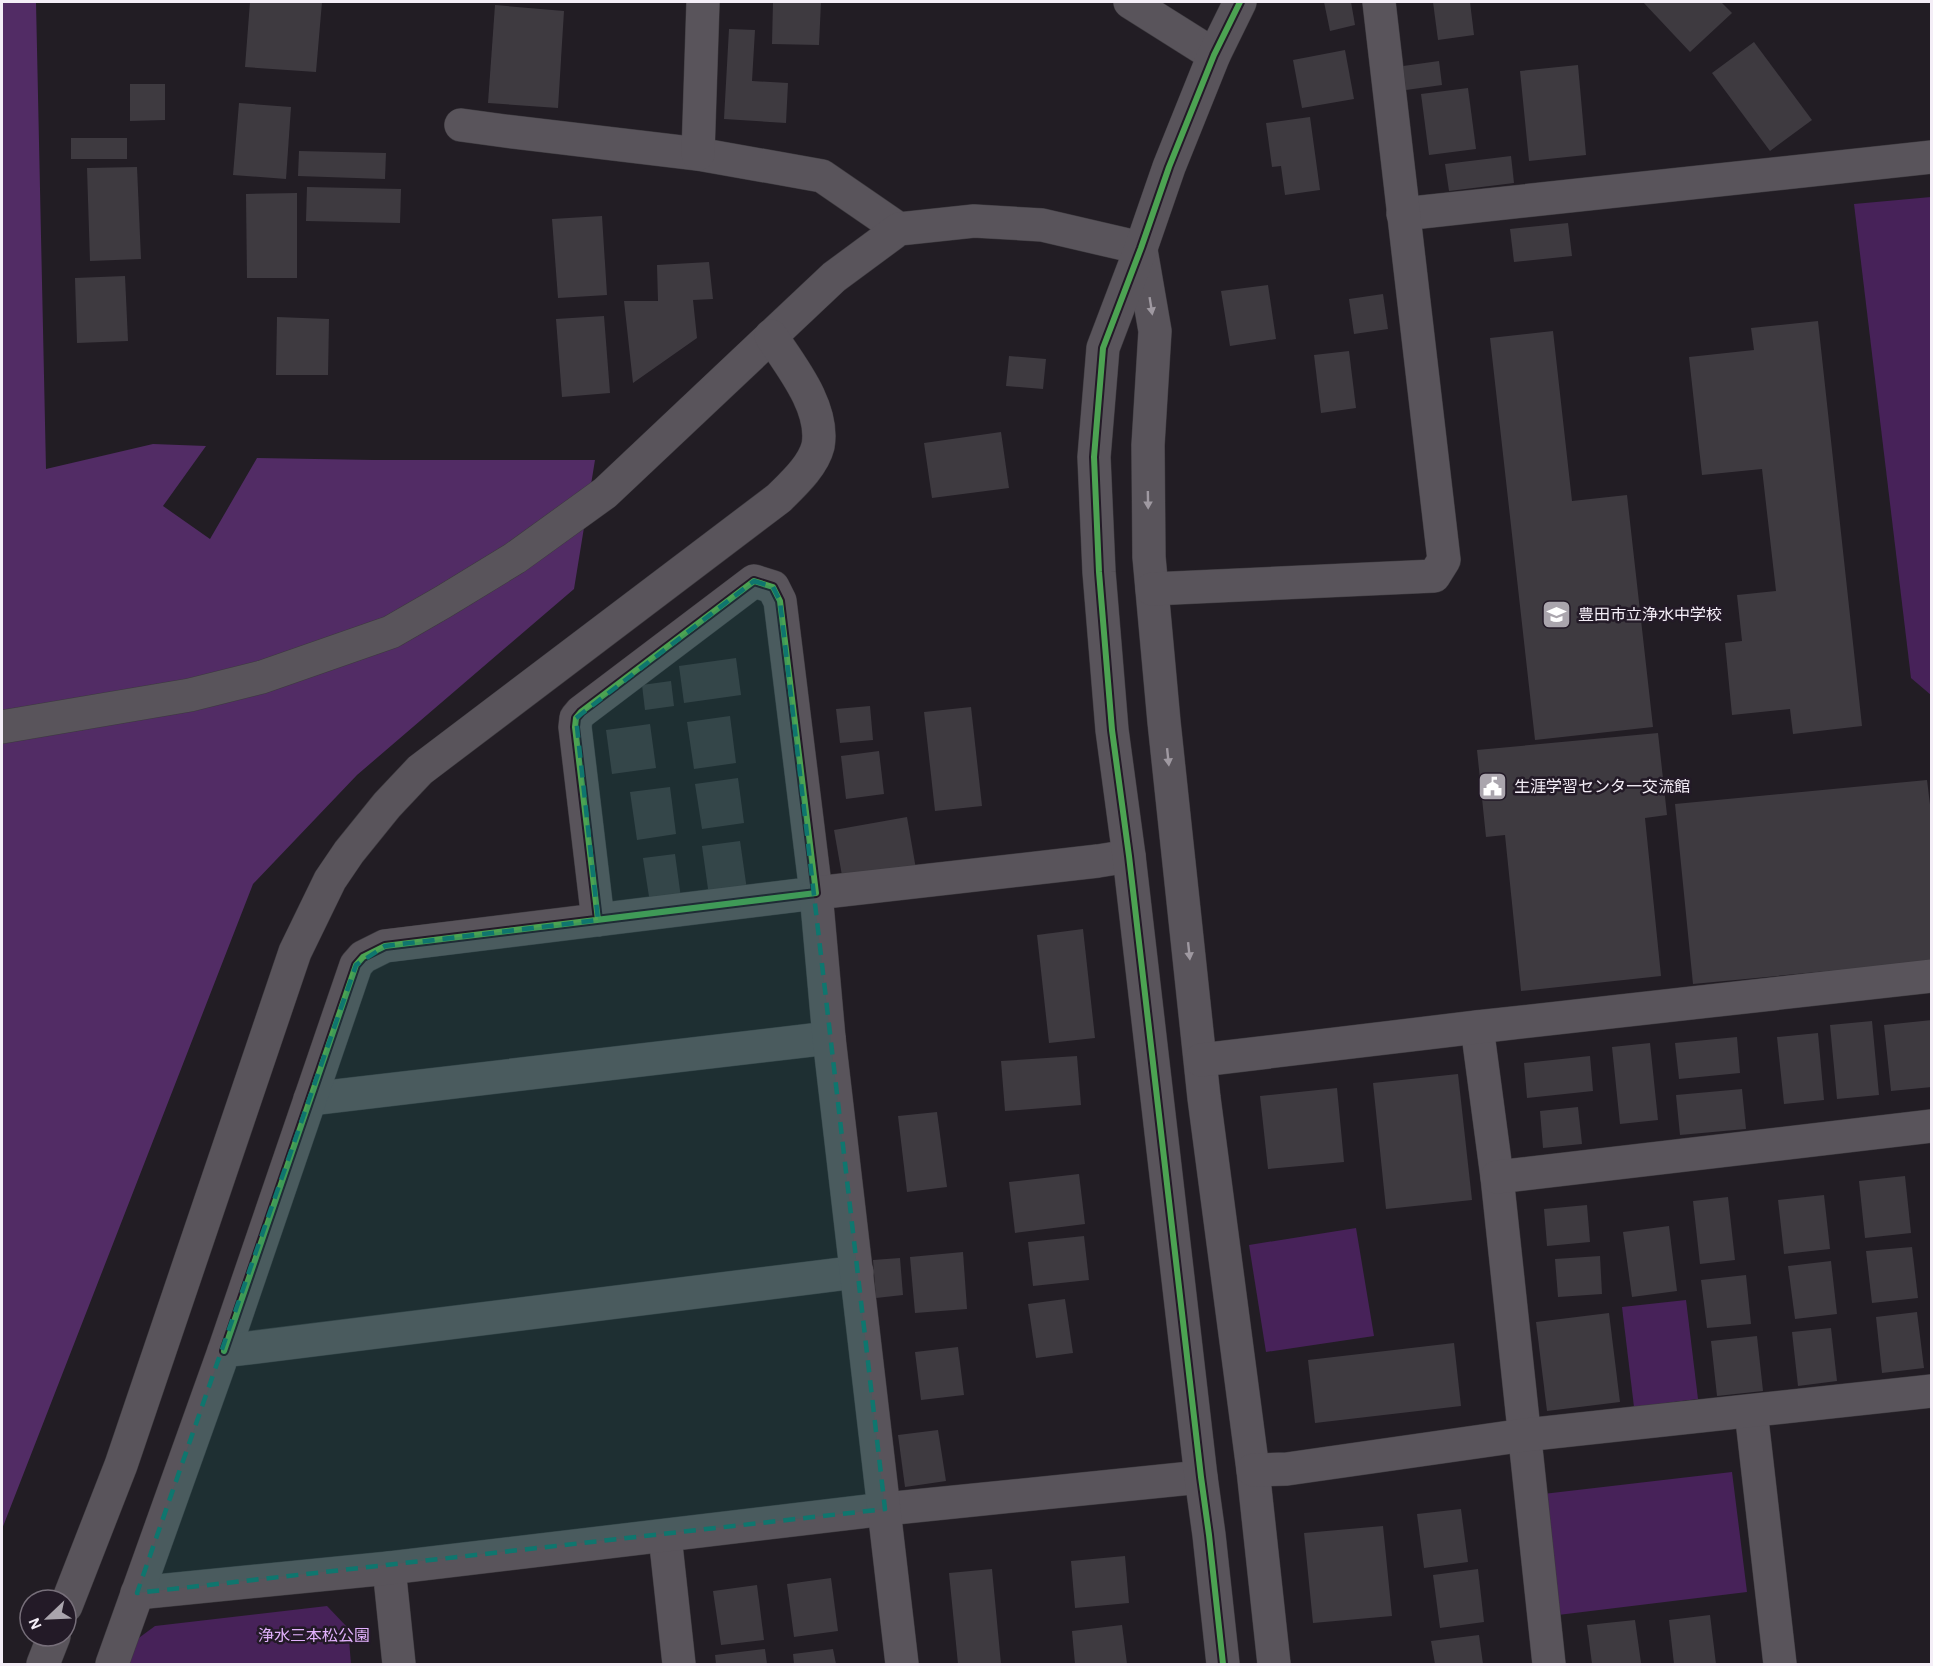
<svg xmlns="http://www.w3.org/2000/svg" width="1933" height="1666" font-family="'Alegreya Sans','Noto Sans JP',sans-serif">
<rect width="100%" height="100%" fill="#221d24"/>
<g fill="#472259">
<path d="M1931,197H1932L1931,695L1911,678L1854,204Z"/>
<path d="M1356,1228L1374,1336L1266,1352L1249,1245Z"/>
<path d="M1686,1300L1698,1399L1634,1407L1622,1307Z"/>
<path d="M1732,1472L1747,1592L1558,1615L1543,1494Z"/>
<path d="M327,1606L348,1628L351,1664H129L136,1640L155,1626Z"/>
</g>
<path fill="#522c65" d="M2,2H36L46,469L153,444L206,446L163,506L210,539L257,458L374,460H595L574,589L357,775L253,884L2,1529Z"/>
<g fill="#3e3a40">
<path d="M250,2H322L316,72L245,67Z"/>
<path d="M773,2H821L819,45L772,44Z"/>
<path d="M1324,2H1351L1355,25L1330,31Z"/>
<path d="M1433,2H1470L1474,35L1438,40Z"/>
<path d="M1643,2H1721L1732,13L1690,52Z"/>
<path d="M495,5L564,11L558,108L488,103Z"/>
<path d="M729,29L755,30L752,81L788,83L786,123L724,119Z"/>
<path d="M1754,42L1812,120L1770,151L1712,73Z"/>
<path d="M1345,50L1354,99L1302,108L1293,60Z"/>
<path d="M1439,61L1442,85L1406,90L1403,66Z"/>
<path d="M1578,65L1586,155L1529,161L1520,71Z"/>
<path d="M130,84H165V120L130,121Z"/>
<path d="M1468,88L1476,149L1429,155L1421,94Z"/>
<path d="M239,103L291,107L286,179L233,175Z"/>
<path d="M1310,117L1320,190L1285,195L1281,166L1272,167L1266,123Z"/>
<rect x="71" y="138" width="56" height="21"/>
<path d="M299,151L386,153L385,179L298,176Z"/>
<path d="M1511,156L1514,183L1449,191L1445,164Z"/>
<path d="M137,167L141,259L90,261L87,168Z"/>
<path d="M307,187L401,189L400,223L306,221Z"/>
<path d="M297,193V278H247L246,194Z"/>
<path d="M602,216L607,295L558,298L552,219Z"/>
<path d="M1568,223L1572,256L1514,262L1510,229Z"/>
<path d="M709,262L713,299L693,300L697,338L633,383L624,301H658L657,265Z"/>
<path d="M125,276L128,341L77,343L75,278Z"/>
<path d="M1268,285L1276,339L1230,346L1221,291Z"/>
<path d="M1383,294L1388,329L1354,334L1349,299Z"/>
<path d="M604,316L610,393L562,397L556,319Z"/>
<path d="M277,317L329,319L328,375H276Z"/>
<path d="M1818,321L1862,726L1793,734L1790,709L1732,715L1725,643L1742,641L1737,595L1776,591L1762,469L1702,475L1689,357L1754,350L1751,328Z"/>
<path d="M1553,331L1572,501L1627,495L1653,727L1535,740L1490,338Z"/>
<path d="M1349,351L1356,408L1321,413L1314,355Z"/>
<path d="M1009,356L1046,359L1043,389L1006,386Z"/>
<path d="M1001,432L1009,488L932,498L924,443Z"/>
<path d="M736,658L741,695L684,703L679,666Z"/>
<path d="M671,681L674,706L645,710L642,685Z"/>
<path d="M870,706L873,740L840,743L836,709Z"/>
<path d="M971,707L982,806L935,811L924,712Z"/>
<path d="M730,716L736,763L694,769L687,722Z"/>
<path d="M650,724L656,768L612,774L606,730Z"/>
<path d="M1658,733L1667,815L1645,818L1661,976L1521,991L1505,835L1486,837L1477,750Z"/>
<path d="M879,751L884,794L846,799L841,756Z"/>
<path d="M738,778L744,823L702,829L695,784Z"/>
<path d="M1927,780L1932,821V961L1693,984L1675,804Z"/>
<path d="M670,787L676,834L637,840L630,792Z"/>
<path d="M907,817L917,875L844,887L834,830Z"/>
<path d="M740,841L747,890L709,896L702,846Z"/>
<path d="M675,854L681,898L650,903L643,858Z"/>
<path d="M1083,929L1095,1038L1049,1043L1037,935Z"/>
<path d="M1932,1020V1087L1891,1091L1884,1025Z"/>
<path d="M1872,1021L1879,1095L1837,1099L1830,1025Z"/>
<path d="M1818,1033L1824,1100L1784,1104L1777,1037Z"/>
<path d="M1737,1037L1740,1073L1679,1079L1675,1043Z"/>
<path d="M1650,1043L1658,1120L1620,1124L1612,1047Z"/>
<path d="M1077,1056L1081,1105L1005,1111L1001,1061Z"/>
<path d="M1590,1056L1593,1091L1527,1098L1524,1063Z"/>
<path d="M1458,1074L1472,1200L1386,1209L1373,1083Z"/>
<path d="M1337,1088L1344,1162L1268,1169L1260,1096Z"/>
<path d="M1742,1089L1746,1129L1680,1135L1676,1095Z"/>
<path d="M1578,1107L1582,1144L1543,1148L1540,1111Z"/>
<path d="M937,1112L947,1187L907,1192L898,1116Z"/>
<path d="M1079,1174L1085,1224L1015,1233L1009,1182Z"/>
<path d="M1905,1176L1911,1233L1865,1238L1859,1181Z"/>
<path d="M1824,1195L1830,1249L1784,1254L1778,1200Z"/>
<path d="M1728,1197L1735,1260L1700,1264L1693,1201Z"/>
<path d="M1587,1205L1590,1242L1547,1246L1544,1209Z"/>
<path d="M1669,1226L1677,1291L1632,1297L1623,1232Z"/>
<path d="M1084,1236L1089,1280L1033,1286L1028,1242Z"/>
<path d="M1912,1247L1918,1298L1872,1303L1866,1251Z"/>
<path d="M963,1252L967,1309L915,1313L910,1257Z"/>
<path d="M1600,1256L1602,1294L1558,1297L1555,1259Z"/>
<path d="M900,1258L903,1295L876,1298L873,1260Z"/>
<path d="M1831,1261L1837,1314L1795,1319L1788,1266Z"/>
<path d="M1746,1275L1751,1324L1707,1328L1701,1280Z"/>
<path d="M1065,1299L1073,1353L1036,1358L1028,1304Z"/>
<path d="M1917,1312L1924,1368L1882,1373L1876,1317Z"/>
<path d="M1609,1313L1620,1402L1547,1411L1536,1322Z"/>
<path d="M1831,1328L1837,1381L1798,1386L1792,1332Z"/>
<path d="M1757,1336L1763,1391L1717,1396L1711,1341Z"/>
<path d="M1454,1343L1461,1406L1315,1423L1308,1360Z"/>
<path d="M958,1347L964,1395L921,1400L915,1352Z"/>
<path d="M938,1430L946,1481L905,1487L898,1435Z"/>
<path d="M1461,1509L1468,1562L1424,1568L1417,1514Z"/>
<path d="M1383,1526L1392,1616L1313,1623L1304,1533Z"/>
<path d="M1125,1556L1129,1603L1075,1608L1071,1561Z"/>
<path d="M992,1569L1001,1664H958L949,1573Z"/>
<path d="M1478,1569L1484,1622L1440,1628L1433,1575Z"/>
<path d="M831,1578L838,1631L794,1637L787,1584Z"/>
<path d="M757,1585L764,1640L721,1645L713,1591Z"/>
<path d="M1710,1615L1716,1664H1674L1669,1620Z"/>
<path d="M1635,1620L1641,1663L1592,1664L1587,1625Z"/>
<path d="M1122,1625L1127,1664H1075L1072,1631Z"/>
<path d="M1479,1635L1483,1664H1435L1431,1641Z"/>
<path d="M765,1649L767,1664H716L715,1655Z"/>
<path d="M833,1649L836,1664H794L793,1654Z"/>
</g>
<g fill="none" stroke-linecap="round" stroke-linejoin="round">
<defs>
<g id="minor">
<path d="M1130,2L1214,55"/>
<path d="M461,125L505,131L698,154L822,176L899,229"/>
<path d="M698,154L703,2"/>
<path d="M1403,214L1932,157"/>
<path d="M1141,250L1155,331L1148,445L1149,557L1164,722L1204,1098L1253,1470L1274,1664"/>
<path d="M1152,589L1434,576L1444,560L1379,2"/>
<path d="M2,727L190,695L262,677L391,632L443,602L515,558L605,493L834,277L899,229L974,221L1042,225L1141,248"/>
<path d="M1477,1027L1497,1177L1549,1664"/>
<path d="M1201,1060L1477,1027L1932,976"/>
<path d="M310,1099L829,1038"/>
<path d="M1497,1177L1932,1126"/>
<path d="M224,1351L356,965L363,957L385,946L816,893L780,601L773,587L754,581L581,712L576,718L575,727L598,920"/>
<path d="M1751,1411L1780,1664"/>
<path d="M1253,1470L1287,1469L1524,1435L1932,1391"/>
<path d="M665,1536L679,1664"/>
<path d="M389,1568L399,1664"/>
<path d="M137,1593L389,1568L885,1509L1201,1477"/>
<path d="M66,1606L121,1465L295,952L330,880L349,852L387,805L420,770L779,498C793,484 813,466 818,446C825,408 791,366 771,336"/>
<path d="M43,1664L54,1636"/>
<path d="M112,1664L224,1351L857,1272"/>
<path d="M902,1664L829,1038L816,893L1098,861L1129,856"/>
<path d="M1223,1664L1209,1535L1201,1477L1129,856L1112,730L1099,572L1094,457L1103,348L1141,248L1169,167L1214,55L1240,2"/>
</g>
</defs>
<use href="#minor" stroke="#3d3a3f" stroke-width="34"/>
<use href="#minor" stroke="#59545b" stroke-width="33"/>
<defs>
<g id="cycleway">
<path d="M224,1351L356,965L363,957L385,946L816,893L780,601L773,587L754,581L581,712L576,718L575,727L598,920"/>
<path d="M1223,1664L1209,1535L1201,1477L1129,856L1112,730L1099,572L1094,457L1103,348L1141,248L1169,167L1214,55L1240,2"/>
</g>
</defs>
<use href="#cycleway" stroke="#231a27" stroke-width="10"/>
<use href="#cycleway" stroke="#4ca352" stroke-width="6"/>
</g>
<defs><path id="oneway-solid" d="M-6-.8H1V-3.2L6.5 0L1 3.2V.8H-6Z" transform="scale(1.5)"/></defs>
<g fill="#9f99a1">
<use href="#oneway-solid" transform="translate(1151 306) rotate(81)"/>
<use href="#oneway-solid" transform="translate(1148 500) rotate(89)"/>
<use href="#oneway-solid" transform="translate(1168 757) rotate(84)"/>
<use href="#oneway-solid" transform="translate(1189 951) rotate(84)"/>
</g>
<path fill="#0f766e" fill-opacity="0.2" stroke="#0f766e" stroke-width="4.5" stroke-dasharray="12 8" stroke-linejoin="round" d="M754,581L773,587L780,601L885,1509L137,1593L356,965L385,946L598,920L576,718Z"/>
<defs>
<symbol id="school-square" viewBox="-11 -11 22 22"><rect x="-9" y="-9" width="18" height="18" rx="4" fill="#aaa5ad" stroke="#231a27"/><path d="M0-5L7-2L0 1L-7-2ZM-4 1L0 2.5L4 1V4Q0 6-4 4Z" fill="#fff"/></symbol>
<symbol id="civic-square" viewBox="-11 -11 22 22"><rect x="-9" y="-9" width="18" height="18" rx="4" fill="#aaa5ad" stroke="#231a27"/><path d="M-.6-6.5H3V-4.5H.6V-3L4-1V1h2V6H-6V1h2V-1L-.6-3ZM-1.2 2.5V6h2.4V2.5Z" fill="#fff"/></symbol>
</defs>
<g fill-rule="evenodd">
<use href="#school-square" x="1540" y="598" width="33" height="33"/>
<use href="#civic-square" x="1476" y="770" width="33" height="33"/>
</g>
<g text-anchor="middle" dominant-baseline="central" stroke-width="5" stroke-linejoin="round" paint-order="stroke">
<g font-size="16" fill="#f4eef7" stroke="#231a27" text-anchor="start">
<text x="1578" y="615">豊田市立浄水中学校</text>
<text x="1514" y="787">生涯学習センタ一交流館</text>
</g>
<g font-size="16" fill="#e1b1fc" stroke="#231a27">
<text x="314" y="1636">浄水三本松公園</text>
</g>
</g>
<rect width="1933" height="1666" fill="none" stroke="#f4eef7" stroke-width="6"/>
<g transform="translate(48 1618) rotate(247)"><circle r="28" fill="#231a27" stroke="#776f7a" stroke-width="1.5"/>
<path d="M0-4.5L10 22L0 15L-10 22Z" fill="#aaa5ad"/>
<text y="-9" font-size="16" font-weight="bold" text-anchor="middle" fill="#f4eef7">N</text>
</g>
</svg>
